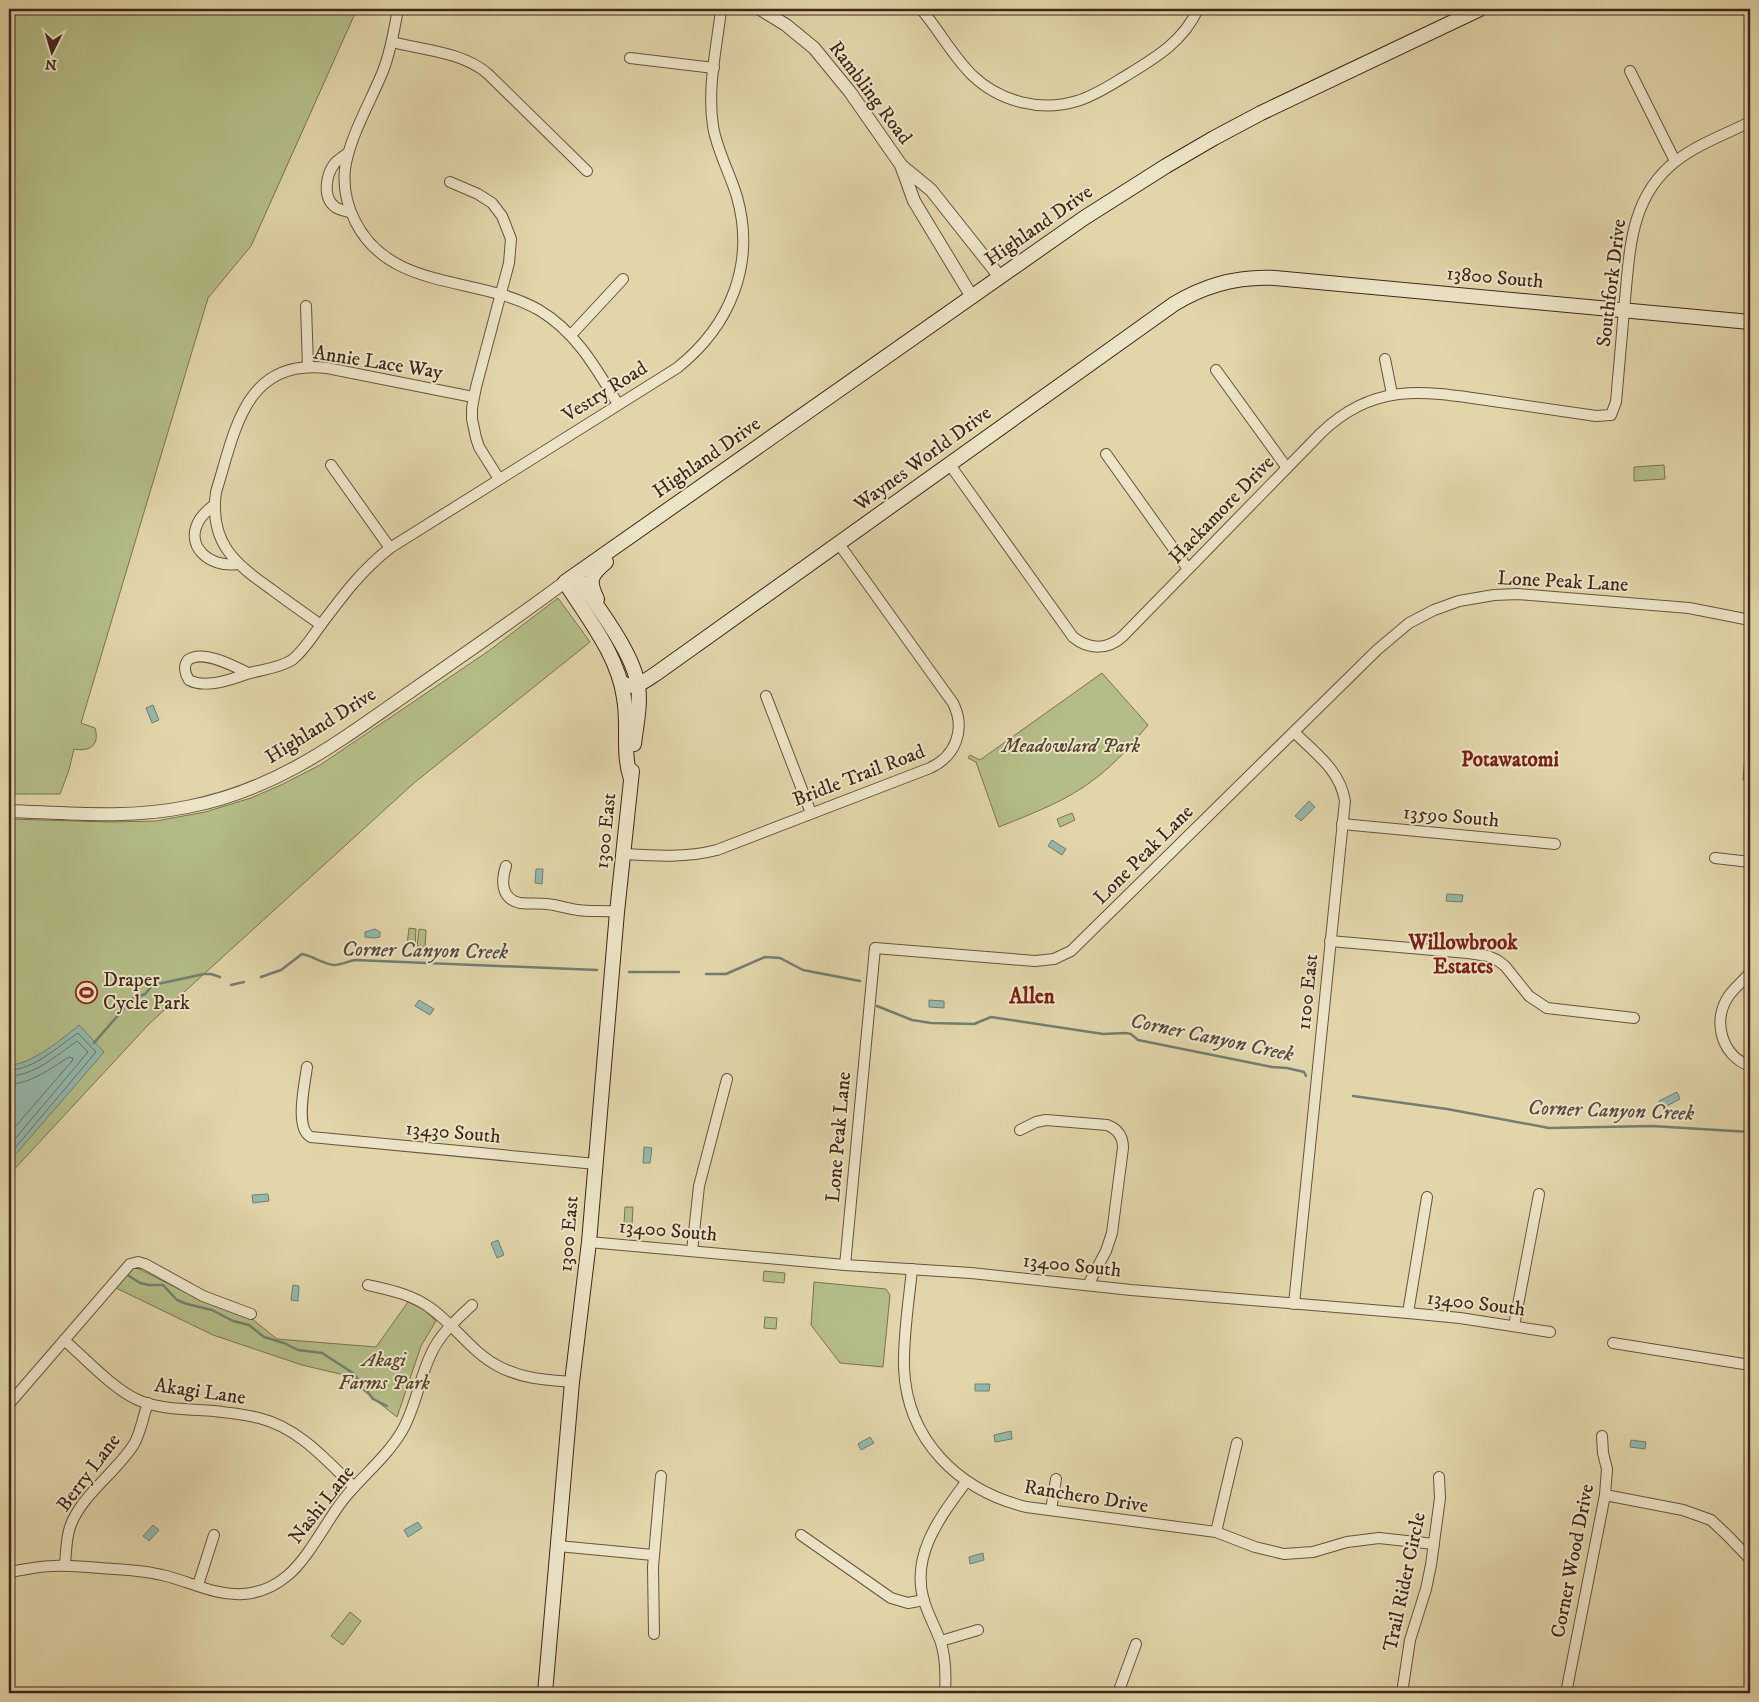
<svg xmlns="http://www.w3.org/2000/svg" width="1759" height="1702" font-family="'IM FELL DW Pica',serif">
<rect width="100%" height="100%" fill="#e1d5a9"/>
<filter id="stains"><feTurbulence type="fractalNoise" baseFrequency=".004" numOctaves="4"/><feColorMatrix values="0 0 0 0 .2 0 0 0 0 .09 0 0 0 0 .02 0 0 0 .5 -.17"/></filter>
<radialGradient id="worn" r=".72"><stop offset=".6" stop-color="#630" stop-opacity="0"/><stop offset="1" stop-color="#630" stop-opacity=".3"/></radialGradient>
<g fill="#b4bd87" stroke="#7a7250">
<path d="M9,9H357L251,246L208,298L81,723L95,728C100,745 90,752 74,749L69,770L60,794H9Z"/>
<path d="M1664,465L1665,479L1634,481V467Z"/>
<path d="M558,598L590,642L414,783L149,1024L9,1175V819L111,822L156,821L205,812L251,798L281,785L320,765L490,650Z"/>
<path d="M1102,673L1148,725C1132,744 1116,763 1096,778C1067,801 1033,813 999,827L976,762L968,758L970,755L980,760Z"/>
<path d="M1747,734L1750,735V781L1743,780Z"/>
<path d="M1072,813L1075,820L1060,827L1057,819Z"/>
<path d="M409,928L416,929L415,946L407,945Z"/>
<path d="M419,929L426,930L425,947L417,946Z"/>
<path d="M625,1207H633L632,1225L624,1224Z"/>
<path d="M132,1267L137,1268L179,1289L252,1319L277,1339L376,1347L408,1302L423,1309L436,1321L421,1346L397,1417L344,1375L302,1365L213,1335L114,1287Z"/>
<path d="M764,1271L785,1273L784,1283L763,1281Z"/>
<path d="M814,1282L886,1289L890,1295L883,1367L840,1363L811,1325Z"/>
<path d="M765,1317L777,1318L776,1329L764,1328Z"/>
<path d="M350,1612L361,1621L343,1645L331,1636Z"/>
</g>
<g fill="#94b8ab" stroke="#727e71">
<path d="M153,705L159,720L152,723L146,708Z"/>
<path d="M1309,801L1315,807L1301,821L1295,816Z"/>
<path d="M1052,840L1066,849L1062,855L1048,846Z"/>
<path d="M536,869H543L542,884L535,883Z"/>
<path d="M1447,894L1463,895L1462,902L1446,901Z"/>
<path d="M375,929L380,932V937L374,938L365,937V932Z"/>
<path d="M419,1000L434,1009L430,1015L415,1006Z"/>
<path d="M929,1000L944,1001V1008L929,1007Z"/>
<path d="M79,1025L104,1052L9,1162V1065C31,1065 62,1039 79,1025Z"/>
<path d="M1677,1092L1680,1099L1663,1108L1659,1101Z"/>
<path d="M644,1147L652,1148L650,1163H643Z"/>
<path d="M268,1194L269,1201L253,1203L252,1195Z"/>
<path d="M498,1240L504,1255L497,1258L491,1243Z"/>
<path d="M293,1285L299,1286L298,1301L291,1300Z"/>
<path d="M975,1384H990L989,1391H975Z"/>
<path d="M1011,1431L1012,1439L995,1442L994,1435Z"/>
<path d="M870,1437L874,1443L861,1450L858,1444Z"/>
<path d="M1631,1440L1646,1442L1645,1449L1630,1447Z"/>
<path d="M418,1522L422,1528L408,1537L404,1530Z"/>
<path d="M153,1525L159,1530L149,1541L143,1536Z"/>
<path d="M983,1553L984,1560L970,1564L969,1557Z"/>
</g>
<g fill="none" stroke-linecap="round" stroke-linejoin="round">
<g stroke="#6a7062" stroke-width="1">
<path d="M9,1070C34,1070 58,1046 78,1033L96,1052L9,1155"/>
<path d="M9,1076C34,1076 57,1055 77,1041L88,1052L9,1146"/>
<path d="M9,1084C31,1084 51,1068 69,1057L73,1058L72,1061L9,1134"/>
</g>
<g stroke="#727e71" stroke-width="2.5">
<path d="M629,972H679"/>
<path d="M706,974H726L765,957L780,958L803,970L860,981"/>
<path d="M261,977L281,970L302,954C313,956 325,965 334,965C341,965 349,961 355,960L597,970"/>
<path d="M231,985L244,982"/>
<path d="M877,1006L912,1020L931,1023L974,1024L991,1017L1103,1034L1126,1033L1131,1034L1138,1040L1272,1067L1287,1068L1304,1072L1306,1076"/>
<path d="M94,1043L133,998L145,994L153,985L204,974H211L220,977"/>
<path d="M1353,1096L1447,1109L1549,1128L1652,1126L1750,1132"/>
<path d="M129,1276L140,1283L149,1285H163L177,1300L187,1304L212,1310L233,1321L249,1325L264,1337L284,1343L298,1350L322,1353L353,1373L373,1399L387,1406"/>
</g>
<defs>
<g id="minor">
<path d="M398,9C394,30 391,51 383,71C371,101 349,138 345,169C343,187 347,205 355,221C390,292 478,275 539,310C576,332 596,368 618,404"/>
<path d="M921,9C939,30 952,55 972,75C1000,102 1041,112 1077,101C1094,96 1109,86 1124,77C1155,58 1183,42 1198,9"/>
<path d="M392,42C423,50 463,52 488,74L587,171"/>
<path d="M630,58L714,68"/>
<path d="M1630,71L1675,161"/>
<path d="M348,153C344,156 339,159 335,163C326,174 322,197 335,207C340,210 345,211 350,212"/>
<path d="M450,182L478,194L492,203L502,216L511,239L509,263L476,387L472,408V419L476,438L479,447L499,479"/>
<path d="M306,306L308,367"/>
<path d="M571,335L623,279"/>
<path d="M1385,359L1392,394"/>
<path d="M1216,370L1287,468"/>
<path d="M1106,454L1188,569"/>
<path d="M331,465L390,548"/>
<path d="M950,465L1073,637C1089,650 1108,650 1123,636L1321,433C1375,381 1425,391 1493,401C1527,406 1561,411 1596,416L1611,415L1616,402C1619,368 1622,333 1625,299C1630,247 1631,196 1676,161C1698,144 1726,134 1750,122"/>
<path d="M214,505C209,509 204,513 200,519C183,546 210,568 237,564"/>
<path d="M321,625C304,613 287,601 271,589C234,563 209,542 216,492C235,432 244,358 327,368L473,397"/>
<path d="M248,673C234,666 202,649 188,660C183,666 185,674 189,680C203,688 227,681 241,676C258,669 276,670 292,660C305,650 313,635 323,622C344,594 362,570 390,548L677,368C730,326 756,264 737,197C730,173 717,151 713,126C707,87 717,47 721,9"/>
<path d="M766,696L811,813"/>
<path d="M1294,732C1315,753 1340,770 1345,801L1294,1304"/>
<path d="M1342,824L1555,844"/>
<path d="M624,854C656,856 685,858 717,850L930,768C956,756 966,729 953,703L839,544"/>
<path d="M1715,858L1750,862"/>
<path d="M506,866C501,881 501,899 520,903C529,904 538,903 547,904C558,905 568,909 578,910C591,912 604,910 617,912"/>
<path d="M1330,941L1468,953L1488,956L1497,960L1505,966L1529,996L1547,1008L1634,1018"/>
<path d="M1750,973C1743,981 1734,988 1728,997C1712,1022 1722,1056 1750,1066"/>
<path d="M307,1067C305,1083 294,1129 311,1137L596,1164"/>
<path d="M1020,1130L1036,1122L1046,1120L1107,1125C1118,1129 1123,1137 1123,1148L1112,1233L1106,1251L1088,1285"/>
<path d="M589,1242L845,1265L971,1273L1131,1290L1408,1313L1460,1318L1550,1332"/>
<path d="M692,1251L699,1186L727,1079"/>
<path d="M845,1265L875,948L1035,961L1054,959L1071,951L1377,650L1409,623L1434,610L1459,601L1494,595L1518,594L1689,608L1750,620"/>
<path d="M912,1269C909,1301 903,1336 904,1368C907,1440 958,1490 1026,1507L1216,1532L1255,1547L1284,1554L1313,1552L1347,1542L1379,1538L1434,1544"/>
<path d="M368,1285C389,1290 411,1294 429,1307C454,1324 471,1352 498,1366C522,1379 547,1380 572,1382"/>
<path d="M1408,1313L1427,1197"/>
<path d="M1514,1326L1539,1194"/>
<path d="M64,1340C85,1358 113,1389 138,1400C161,1410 189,1409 214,1411C229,1413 244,1414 259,1418C299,1428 326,1460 354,1487"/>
<path d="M1613,1343L1750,1365"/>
<path d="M9,1404L130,1264L138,1262L145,1264L203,1296L251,1314"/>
<path d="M1605,1495L1683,1510L1711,1520L1727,1535L1750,1559"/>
<path d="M1051,1510L1056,1479"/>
<path d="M1216,1532L1237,1443"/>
<path d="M801,1535L891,1598L908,1603L924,1600"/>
<path d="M558,1546L653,1555"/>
<path d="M65,1565C66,1553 66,1539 70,1527C81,1495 116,1473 134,1444C141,1432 143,1416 148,1403"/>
<path d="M9,1572C24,1570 38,1566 53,1566C73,1565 94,1568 114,1569C130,1570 146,1571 162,1575C189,1581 215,1596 243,1594C259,1593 275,1586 287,1576C308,1559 326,1522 343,1500C362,1476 386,1458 402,1431C416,1407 419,1379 431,1354C440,1334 456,1320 472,1305"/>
<path d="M198,1585L214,1535"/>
<path d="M654,1634L653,1567L661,1476"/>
<path d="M941,1641L978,1630"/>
<path d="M945,1693C946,1676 946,1656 940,1640C935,1627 928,1614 924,1601C910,1555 941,1516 966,1482"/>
<path d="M1118,1693L1136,1644"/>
<path d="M1402,1693L1410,1640L1426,1589L1431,1565L1440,1498L1439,1477"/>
<path d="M1566,1693L1605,1495L1607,1469L1603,1453L1602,1436"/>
</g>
<g id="tertiary">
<path d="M760,9L786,25L814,48L850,92L901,165L914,201L972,297"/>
<path d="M903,167L931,190L1000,277"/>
<path d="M9,811C68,813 128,819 187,807C276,790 337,743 410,692C462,656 514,620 565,582"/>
</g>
<g id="secondary">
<path d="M576,575C595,604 634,653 638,686C641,705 636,726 634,744"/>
<path d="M597,599C588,581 590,575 606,562"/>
<path d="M621,682C633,692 646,680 657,673L1174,304C1205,285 1238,276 1275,278L1750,322"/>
<path d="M631,779C622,753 629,725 624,698C618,655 588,619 565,582L1084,218L1166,166L1214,138L1261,113L1480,9"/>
<path d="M545,1693L572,1382L589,1242L617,912L632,771"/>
</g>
</defs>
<use href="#minor" stroke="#68523e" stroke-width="12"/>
<use href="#tertiary" stroke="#68523e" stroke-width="14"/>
<use href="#secondary" stroke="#40271a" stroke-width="16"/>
<use href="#minor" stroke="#ece4c7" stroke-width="10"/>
<use href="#tertiary" stroke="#ece4c7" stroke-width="12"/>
<use href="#secondary" stroke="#ece4c7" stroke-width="14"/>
</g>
<defs>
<symbol id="stadium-ring" viewBox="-11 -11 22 22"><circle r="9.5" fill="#ece4c7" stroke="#8f2418" stroke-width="1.5"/><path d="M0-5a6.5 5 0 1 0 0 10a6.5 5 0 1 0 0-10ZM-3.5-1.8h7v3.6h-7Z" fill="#8f2418"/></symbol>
</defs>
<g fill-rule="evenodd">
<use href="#stadium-ring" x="74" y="980" width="25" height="25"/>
</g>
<g text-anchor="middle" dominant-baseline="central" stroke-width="4" stroke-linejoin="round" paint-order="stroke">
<g font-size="20" fill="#40271a" stroke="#ece4c7">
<text transform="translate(870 93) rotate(53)">Rambling Road</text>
<text transform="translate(1039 226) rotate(-35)">Highland Drive</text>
<text transform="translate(1495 278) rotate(5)">13800 South</text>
<text transform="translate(1612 283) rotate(-83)">Southfork Drive</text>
<text transform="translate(378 363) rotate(9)">Annie Lace Way</text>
<text transform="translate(605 392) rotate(-32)">Vestry Road</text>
<text transform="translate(707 458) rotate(-35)">Highland Drive</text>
<text transform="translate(923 459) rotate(-36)">Waynes World Drive</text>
<text transform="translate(1222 510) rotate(-46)">Hackamore Drive</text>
<text transform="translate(1563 582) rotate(3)">Lone Peak Lane</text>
<text transform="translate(321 726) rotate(-32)">Highland Drive</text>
<text transform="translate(859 776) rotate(-21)">Bridle Trail Road</text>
<text transform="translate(1451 817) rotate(5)">13590 South</text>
<text transform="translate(606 831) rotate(-84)">1300 East</text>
<text transform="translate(1144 855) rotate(-45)">Lone Peak Lane</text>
<text transform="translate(1308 992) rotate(-84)">1100 East</text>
<text transform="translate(453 1133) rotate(5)">13430 South</text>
<text transform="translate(839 1137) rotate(-85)">Lone Peak Lane</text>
<text transform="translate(668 1231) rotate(5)">13400 South</text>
<text transform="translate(569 1234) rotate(-85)">1300 East</text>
<text transform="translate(1072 1266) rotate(6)">13400 South</text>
<text transform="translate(1476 1304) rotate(7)">13400 South</text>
<text transform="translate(200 1392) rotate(8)">Akagi Lane</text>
<text transform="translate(89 1473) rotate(-53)">Berry Lane</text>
<text transform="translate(1086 1497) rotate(9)">Ranchero Drive</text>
<text transform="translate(322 1505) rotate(-52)">Nashi Lane</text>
<text transform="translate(1573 1561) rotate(-79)">Corner Wood Drive</text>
<text transform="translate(1405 1582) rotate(-78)">Trail Rider Circle</text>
</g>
<g font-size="20" font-style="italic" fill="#574530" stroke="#ece4c7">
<text x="1071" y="746">Meadowlard Park</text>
<text x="384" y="1360">Akagi<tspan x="384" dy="23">Farms Park</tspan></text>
</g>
<g font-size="20" fill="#40271a" stroke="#ece4c7" text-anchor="start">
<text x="103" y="980">Draper<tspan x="103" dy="23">Cycle Park</tspan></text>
</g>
<g font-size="21" font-weight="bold" fill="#7a1f14" stroke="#ece4c7">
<text x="1510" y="760">Potawatomi</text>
<text x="1463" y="943">Willowbrook<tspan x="1463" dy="24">Estates</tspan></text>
<text x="1032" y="997">Allen</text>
</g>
<g font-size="21" font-style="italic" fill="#554b3e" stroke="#ece4c7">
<text transform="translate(425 951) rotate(1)">Corner Canyon Creek</text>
<text transform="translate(1212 1038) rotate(12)">Corner Canyon Creek</text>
<text transform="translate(1611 1111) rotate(2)">Corner Canyon Creek</text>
</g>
</g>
<rect width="1759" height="1702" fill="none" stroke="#e1d5a9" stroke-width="30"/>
<rect x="10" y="10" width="1739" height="1682" fill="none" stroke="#40271a" stroke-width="2.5"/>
<rect x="15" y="15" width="1729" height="1672" fill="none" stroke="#40271a"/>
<g transform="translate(52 52) rotate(185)" stroke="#ece4c7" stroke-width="4" paint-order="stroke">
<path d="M0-4L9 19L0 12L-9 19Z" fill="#40271a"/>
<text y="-8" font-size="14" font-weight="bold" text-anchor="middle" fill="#40271a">N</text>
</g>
<rect width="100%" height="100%" filter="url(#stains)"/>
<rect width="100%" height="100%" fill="url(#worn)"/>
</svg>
